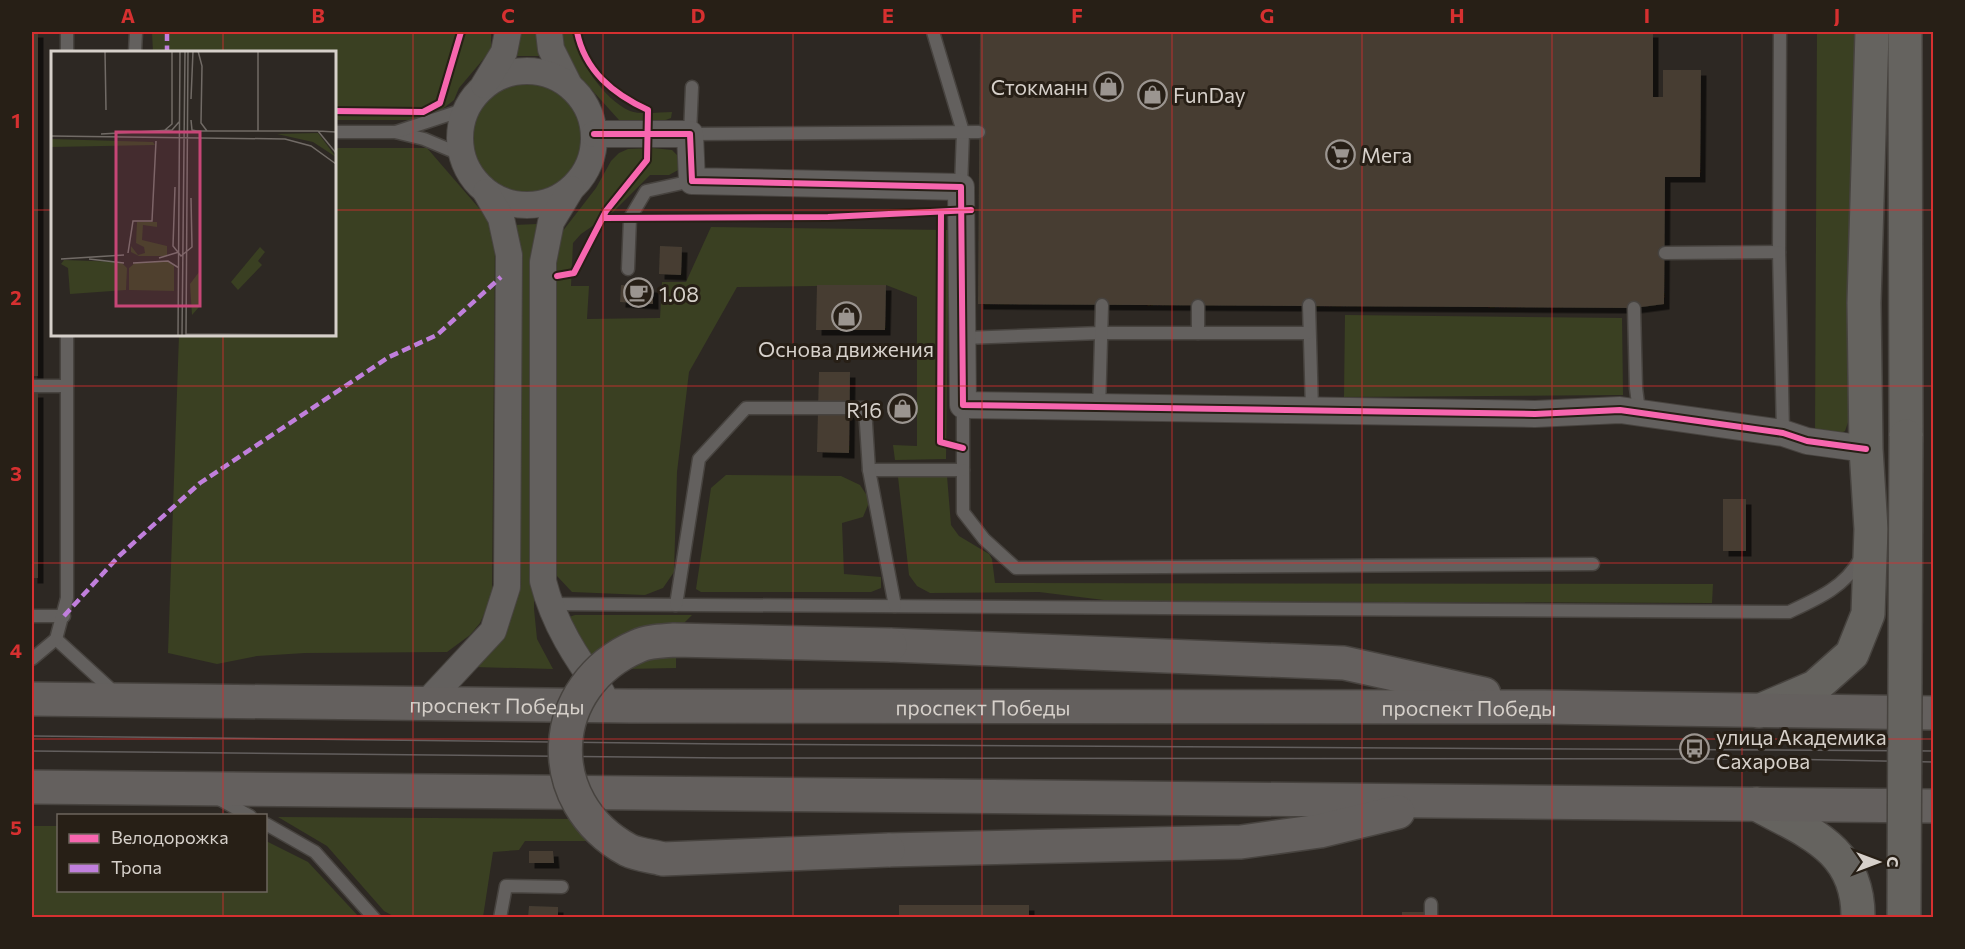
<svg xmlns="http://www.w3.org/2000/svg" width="1965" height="949" font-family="Commissioner,sans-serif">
<defs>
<filter id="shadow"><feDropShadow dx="5.5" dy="5.5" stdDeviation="0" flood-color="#0009"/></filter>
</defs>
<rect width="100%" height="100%" fill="#2d2823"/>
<g fill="#3a4022">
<path d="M152,32H491V50L459,88L454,100L435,115L425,120H335L334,52H153Z"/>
<path d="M519,32H537L539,56H516Z"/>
<path d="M561,32H573C577,59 603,99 630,111C641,115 660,112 672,112L671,118L663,121L619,120L564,59Z"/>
<path d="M1817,32H1860L1852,411L1845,431L1825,442L1815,438Z"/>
<circle cx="526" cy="137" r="55"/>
<path d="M335,148H427L491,222L495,241L492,597L480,623L470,635L447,652L305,653L257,656L217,664L168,653L179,335L334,334Z"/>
<path d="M653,148L672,150L679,157L680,169L669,175H650L613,212L581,234L573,243L571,286H589L587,319L660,318L662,282H686L711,227L949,230L946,459L895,460L893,445L917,446V297L886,285L737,287L689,372L677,472L674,572L663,588L645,595L572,592L557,576V261L562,232L596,188L611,161L619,153L628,149Z"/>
<path d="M537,224L534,609L537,639L553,669L474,667C500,638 514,624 518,584L514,225Z"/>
<path d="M1345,315L1622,318L1623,395L1344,397Z"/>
<path d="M726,475L841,476L860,485L870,500L863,517L842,523L844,574L881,577V588L871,592H701L696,589L711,488Z"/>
<path d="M947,476L951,525L959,536L989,554L992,559L995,583L1713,584L1712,603L1112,601L1039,592L930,593L917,586L909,575L898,477Z"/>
<path d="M575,615H692L676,631V668L624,669L582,653L569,617Z"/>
<path d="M278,817L577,819L597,841H525L519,850L493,852L483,917H395L384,911L327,846Z"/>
<path d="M32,826H58V890H266V841L308,862L359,917H32Z"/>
</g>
<g fill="#463e33" filter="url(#shadow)">
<rect x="32" y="32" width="6" height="344"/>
<path d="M980,32H1653V97H1663V70H1701L1700,177H1665L1664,304L1634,308L978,304Z"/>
<path d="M660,246L682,247L681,275L659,274Z"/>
<path d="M621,285L653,287V304L620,302Z"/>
<path d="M817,285H886L885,330H816Z"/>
<path d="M819,372H850L849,453L817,452Z"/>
<rect x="32" y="392" width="6" height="186"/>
<rect x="1723" y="499" width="23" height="52"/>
<path d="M529,851H553L554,863H529Z"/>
<rect x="899" y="905" width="130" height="13"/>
<path d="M529,906L558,907V918H528Z"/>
<rect x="1402" y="912" width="23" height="6"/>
</g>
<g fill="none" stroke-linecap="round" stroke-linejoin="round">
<defs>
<g id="lane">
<path d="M67,32V52"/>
<path d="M933,32L963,132L961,187"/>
<path d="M1780,32L1779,252L1783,433"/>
<path d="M135,52L136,32"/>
<path d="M692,87L690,134L979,132"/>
<path d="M334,132H395L424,139L462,155"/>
<path d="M396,132L466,109"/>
<path d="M1665,253L1779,252"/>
<path d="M628,269L630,218L646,191L692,181"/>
<path d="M1309,305L1312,410"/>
<path d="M1198,306V333"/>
<path d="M1634,308L1636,388L1639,411"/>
<path d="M964,338L1101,333H1308"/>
<path d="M32,386H67"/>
<path d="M963,405V512L984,539L1016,568L1593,564"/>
<path d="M1099,409L1102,305"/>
<path d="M869,470H963"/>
<path d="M549,604L1789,612C1817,599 1845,587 1860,559"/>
<path d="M676,605L699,459L746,408H865L869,470L895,606"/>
<path d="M32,616H64"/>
<path d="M56,639L115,693"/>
<path d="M32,659L56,639L67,598V334"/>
<path d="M217,798L250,816"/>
<path d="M266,824L315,852L374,918"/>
<path d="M500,918L506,886L562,887"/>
<path d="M1431,918V904"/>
</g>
<g id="street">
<path d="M549,32L551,49L569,85"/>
<circle cx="527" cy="138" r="67"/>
<path d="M484,85L504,52L508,32"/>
<path d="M594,134H690L692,181L961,187L963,405L1535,414L1620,410L1783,433L1807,441L1866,449"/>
<path d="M571,189L551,222L543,262V581C554,624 576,658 602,693"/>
<path d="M425,704L493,631L507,587L509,255L501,218L486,192"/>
</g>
<g id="secondary">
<path d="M1905,32L1906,436"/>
<path d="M1759,711L1815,687L1852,654L1868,614L1871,529L1866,449L1864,303L1872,32"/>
<path d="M1756,804C1808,832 1859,849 1858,918"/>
</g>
<g id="primary">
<path d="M890,645L1344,663L1484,694"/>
<path id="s1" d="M32,699L629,706L1545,707L1934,713"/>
<path d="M32,787L1934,806"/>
<path d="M888,850L1241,842L1320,831L1398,812"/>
</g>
</defs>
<use href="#lane" stroke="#47433f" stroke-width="15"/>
<use href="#street" stroke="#47433f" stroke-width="28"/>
<use href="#secondary" stroke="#47433f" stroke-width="36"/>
<use href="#primary" stroke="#47433f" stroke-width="36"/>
<use href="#lane" stroke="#63605e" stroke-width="12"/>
<use href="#street" stroke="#63605e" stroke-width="26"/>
<use href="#secondary" stroke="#65635f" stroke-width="33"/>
<use href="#primary" stroke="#64605e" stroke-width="33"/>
<g stroke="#635f5e" stroke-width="1.5">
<path d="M32,736L725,744L1934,751"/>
<path d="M32,751L726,758L1780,759L1934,762"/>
</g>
<defs>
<path id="secondary-bridge" d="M1904,918L1906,436"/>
<path id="primary-bridge" d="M888,850L663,859C652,856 638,855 628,850C540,802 546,685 638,646C648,641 663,641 674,640L890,645"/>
</defs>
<use href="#secondary-bridge" stroke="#47433f" stroke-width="36" stroke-linecap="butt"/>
<use href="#primary-bridge" stroke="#47433f" stroke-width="36" stroke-linecap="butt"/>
<use href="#secondary-bridge" stroke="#65635f" stroke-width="33"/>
<use href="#primary-bridge" stroke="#64605e" stroke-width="33"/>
<g stroke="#c07fdc" stroke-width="4.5" stroke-dasharray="9 4.5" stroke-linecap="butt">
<path d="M167,32V52"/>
<path d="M64,616L119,556L200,483L389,357L437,335L501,277"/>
</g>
<defs>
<g id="cycleway">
<path d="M334,111L423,112L440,103L461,32"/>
<path d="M594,134H690L692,181L961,187L963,405L1535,414L1620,410L1783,433L1807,441L1866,449"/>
<path d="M941,212L940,442L963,448"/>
<path d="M603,218L828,217L971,210"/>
<path d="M557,276L574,273L606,211L647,160L648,110C613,94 585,71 577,32"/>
</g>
</defs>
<use href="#cycleway" stroke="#271f16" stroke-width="10"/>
<use href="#cycleway" stroke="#f766af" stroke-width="6"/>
</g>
<path fill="none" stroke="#d63030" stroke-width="1.5" stroke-opacity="0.55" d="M223,32V52M413,32V918M603,32V918M793,32V918M982,32V918M1172,32V918M1362,32V918M1552,32V918M1742,32V918M32,210H52M334,210H1934M223,334V816M32,386H1934M32,563H1934M32,739H1934M223,890V918"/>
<defs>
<symbol id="shop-ring" viewBox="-11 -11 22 22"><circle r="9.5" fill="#271f16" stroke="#9b9590" stroke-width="1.5"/><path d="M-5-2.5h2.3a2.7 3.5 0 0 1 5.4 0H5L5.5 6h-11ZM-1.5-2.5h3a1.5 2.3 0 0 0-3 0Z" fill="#9b9590"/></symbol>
<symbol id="supermarket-ring" viewBox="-11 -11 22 22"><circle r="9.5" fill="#271f16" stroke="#9b9590" stroke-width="1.5"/><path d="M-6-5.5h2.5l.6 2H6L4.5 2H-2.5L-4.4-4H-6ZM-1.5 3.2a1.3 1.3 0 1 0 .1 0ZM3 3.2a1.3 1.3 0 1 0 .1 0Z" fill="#9b9590"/></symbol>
<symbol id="cafe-ring" viewBox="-11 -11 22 22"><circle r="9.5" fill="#271f16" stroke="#9b9590" stroke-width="1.5"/><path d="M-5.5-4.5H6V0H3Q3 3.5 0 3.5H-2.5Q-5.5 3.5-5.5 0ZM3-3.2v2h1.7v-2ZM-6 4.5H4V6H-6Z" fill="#9b9590"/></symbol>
<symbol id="bus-ring" viewBox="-11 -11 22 22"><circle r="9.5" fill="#271f16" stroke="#9b9590" stroke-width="1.5"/><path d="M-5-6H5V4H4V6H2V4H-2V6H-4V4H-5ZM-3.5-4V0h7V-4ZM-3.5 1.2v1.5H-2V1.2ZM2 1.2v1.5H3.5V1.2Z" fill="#9b9590"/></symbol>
</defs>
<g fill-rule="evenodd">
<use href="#shop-ring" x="1092" y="70" width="33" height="33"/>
<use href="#shop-ring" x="1136" y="78" width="33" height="33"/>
<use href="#supermarket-ring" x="1324" y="138" width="33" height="33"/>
<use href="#cafe-ring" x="622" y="276" width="33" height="33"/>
<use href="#shop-ring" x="830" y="300" width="33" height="33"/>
<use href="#shop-ring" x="886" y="392" width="33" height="33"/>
<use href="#bus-ring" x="1678" y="732" width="33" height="33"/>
</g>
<g text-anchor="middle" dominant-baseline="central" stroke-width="6" stroke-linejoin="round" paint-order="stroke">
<g font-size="21" fill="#d6d0ca" stroke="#271f16" text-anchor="start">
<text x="1088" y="86" text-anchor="end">Стокманн</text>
<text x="1173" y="94">FunDay</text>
<text x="1361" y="154">Мега</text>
<text x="659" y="293">1.08</text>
<text x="846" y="348" text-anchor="middle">Основа движения</text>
<text x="882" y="409" text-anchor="end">R16</text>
<text x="1716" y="736">улица Академика<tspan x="1716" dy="24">Сахарова</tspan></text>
</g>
<g font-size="21" fill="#d6d0ca" stroke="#271f16">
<text stroke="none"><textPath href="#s1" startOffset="465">проспект Победы</textPath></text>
<text stroke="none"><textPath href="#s1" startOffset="951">проспект Победы</textPath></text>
<text stroke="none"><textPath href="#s1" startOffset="1437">проспект Победы</textPath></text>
</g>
</g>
<g transform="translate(51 51)">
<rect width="285" height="285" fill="#2d2823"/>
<path d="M267,82L285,106L262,91L226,83ZM0,88L102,91L104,94L0,96ZM86,171H106V176L92,174L91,189L116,195V205H88L80,201V195L87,204L94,202L93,196L85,192ZM209,196L214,201L207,210L211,214L187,239L180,231ZM13,209L70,211L76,217L75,239L19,243L17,217L10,213ZM85,211H118L123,215V240L78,239V217ZM148,221V256L141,264L139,233Z" fill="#3a4022"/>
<path fill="none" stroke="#716b66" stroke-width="1.5" d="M54,0L55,59M147,0L151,15L150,72L156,80M140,48L142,0M140,69L141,79L146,80H267L285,102M114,79L121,73V0M207,80V0M267,80L285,81M50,83L121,79L128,71M0,85L234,88L260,95L285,113M124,136L122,195L130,205L141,196L140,147M77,202L82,170H101L105,90M108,207L128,201M10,208L73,204M38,208L73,212M82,212L117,210L128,217M135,283L285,284M127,285L129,0M131,285L134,0M135,285L137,0"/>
<path fill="#c74677" fill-opacity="0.15" stroke="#c74677" stroke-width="3" d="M65,81H149V255H65Z"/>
<rect width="285" height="285" fill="none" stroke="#d6d0ca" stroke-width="3"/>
</g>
<rect width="1965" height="949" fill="none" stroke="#271f16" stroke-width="66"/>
<rect x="57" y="814" width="210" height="78" fill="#271f16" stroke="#6d665e" stroke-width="1.5"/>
<rect x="69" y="834" width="30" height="9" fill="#f766af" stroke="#6d665e" stroke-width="1.5"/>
<text x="111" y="844" font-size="18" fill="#d6d0ca">Велодорожка</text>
<rect x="69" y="864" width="30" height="9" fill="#c07fdc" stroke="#6d665e" stroke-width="1.5"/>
<text x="111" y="874" font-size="18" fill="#d6d0ca">Тропа</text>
<g transform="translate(1878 862) rotate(90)" stroke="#271f16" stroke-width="4.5" paint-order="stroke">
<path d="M0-4.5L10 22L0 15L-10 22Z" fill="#d6d0ca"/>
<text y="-9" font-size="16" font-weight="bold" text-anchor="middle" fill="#d6d0ca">С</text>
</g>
<rect x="33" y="33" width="1899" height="883" fill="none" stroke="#d63030" stroke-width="2"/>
<g font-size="20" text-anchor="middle" font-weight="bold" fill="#d63030">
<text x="128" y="23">A</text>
<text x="318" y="23">B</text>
<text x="508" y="23">C</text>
<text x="698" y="23">D</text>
<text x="888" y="23">E</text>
<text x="1077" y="23">F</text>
<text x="1267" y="23">G</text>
<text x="1457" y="23">H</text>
<text x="1647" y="23">I</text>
<text x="1837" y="23">J</text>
<text x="16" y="128">1</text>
<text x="16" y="305">2</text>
<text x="16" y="481">3</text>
<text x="16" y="658">4</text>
<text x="16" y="835">5</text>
</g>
</svg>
